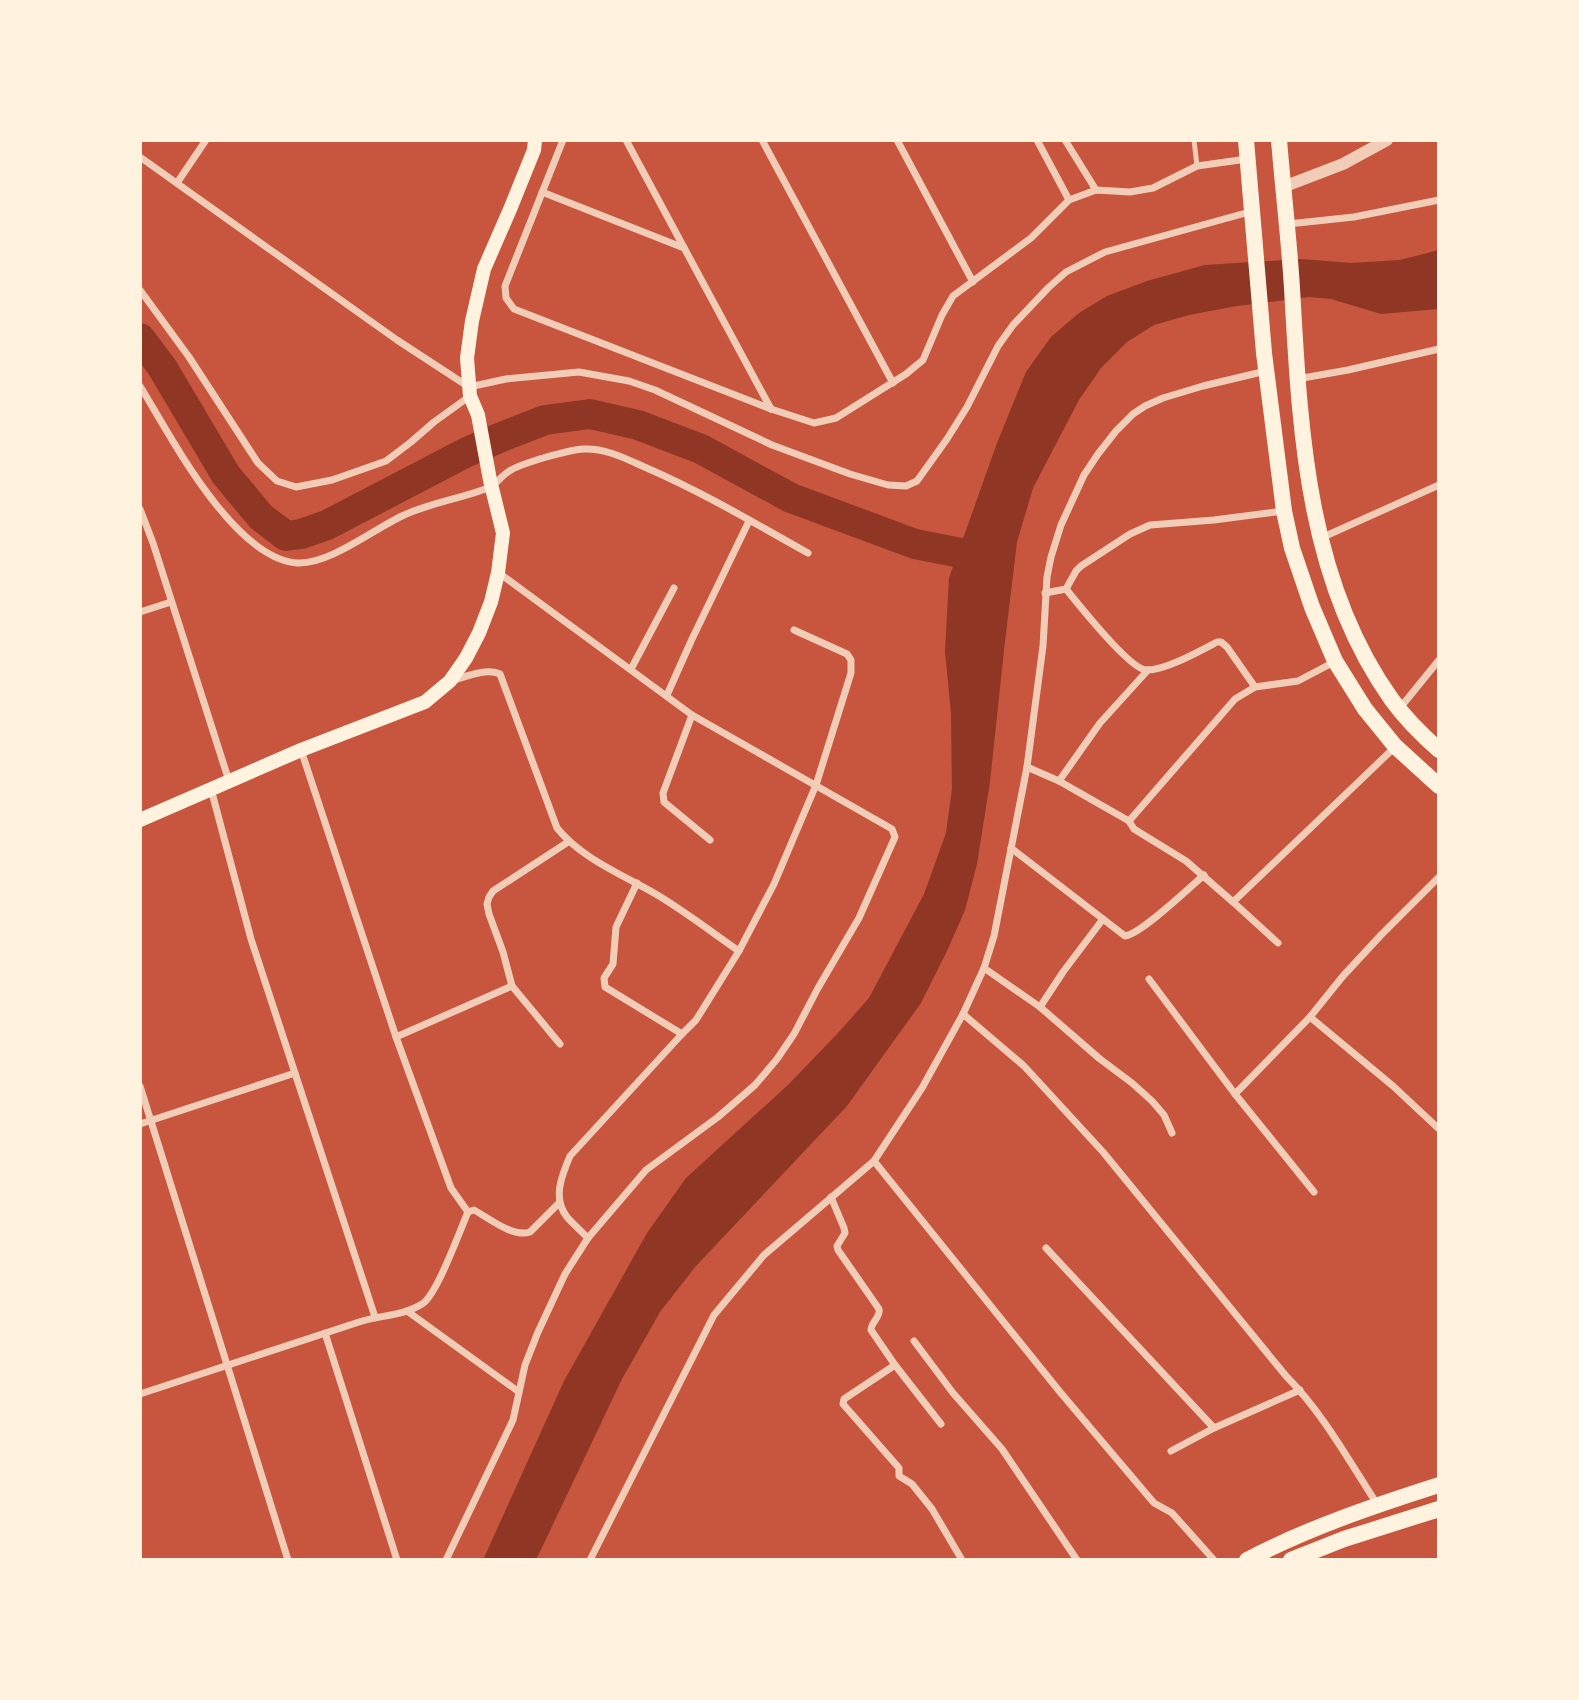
<svg xmlns="http://www.w3.org/2000/svg" width="1579" height="1700" font-family="'Alegreya Sans',sans-serif">
<rect width="100%" height="100%" fill="#c8553d"/>
<path fill="#8f3625" d="M1439,250V309L1381,314L1331,299L1309,297L1237,306L1189,315L1154,325L1127,342L1101,368L1079,400L1033,488L1017,542L1004,650L990,782L977,864L965,910L947,951L921,1003L847,1106L696,1266L660,1312L622,1379L536,1560H483L564,1381L647,1233L686,1178L789,1084L838,1033L869,998L924,894L946,833L952,789L951,713L945,651L949,578L997,443L1026,372L1051,337L1079,313L1107,296L1147,281L1205,265L1301,259L1351,263L1400,260Z"/>
<g fill="none" stroke-linecap="round" stroke-linejoin="round">
<path stroke="#8f3625" stroke-width="30" d="M140,338L162,367L226,475L261,517L286,536L301,534L327,525L465,453L499,438L545,420L590,414L638,425L701,449L791,498L915,544L981,557"/>
<path stroke="#f1ccb7" stroke-width="5" d="M1194,140L1197,166"/>
<g stroke="#f1ccb7" stroke-width="7">
<path d="M563,140L505,286L506,298L514,309L771,409L814,423L836,418L906,374L923,360L942,315L953,296L1031,238L1069,200L1096,190L1130,192L1153,188L1197,166L1247,159"/>
<path d="M626,140L771,409"/>
<path d="M762,140L893,383"/>
<path d="M897,140L973,282"/>
<path d="M1037,140L1069,200"/>
<path d="M1065,140L1096,190"/>
<path d="M140,157L397,340L469,387L506,379L579,372L629,381L655,390L772,445L850,474L888,485L906,486L917,481L947,439L967,407L998,346L1013,325L1048,288L1066,272L1105,252L1253,211"/>
<path d="M177,183L206,140"/>
<path d="M542,192L684,248"/>
<path d="M1288,224L1354,217L1439,200"/>
<path d="M140,290L189,357L258,463L277,481L296,487L332,480L386,461L411,442L434,422L470,396"/>
<path d="M1297,379L1348,370L1439,349"/>
<path d="M140,386C170,435 233,558 297,563C329,565 374,529 402,516C429,503 460,499 488,488C496,485 501,476 508,472C520,463 569,450 584,449C607,448 628,460 649,469C704,493 756,524 808,553"/>
<path d="M140,509L153,543L229,781"/>
<path d="M1321,538L1439,485"/>
<path d="M1066,589C1078,604 1130,669 1146,670C1164,671 1200,651 1217,642H1221L1227,647L1255,687"/>
<path d="M1045,593L1066,589L1076,571L1081,566L1130,534L1150,525L1214,520L1284,511"/>
<path d="M140,612L171,602"/>
<path d="M631,669L674,588"/>
<path d="M454,680C468,676 486,668 500,674L557,828C583,860 624,875 659,896C687,913 713,933 739,951"/>
<path d="M667,695L692,639L749,521"/>
<path d="M1400,708L1439,660"/>
<path d="M692,715L663,793L664,802L710,840"/>
<path d="M301,750L396,1037L451,1188L468,1212"/>
<path d="M1027,767L1059,781L1100,723L1148,670"/>
<path d="M1059,781L1129,821L1134,829L1186,861L1233,902L1395,747"/>
<path d="M211,789L251,939L375,1317"/>
<path d="M1129,821L1235,699L1255,687L1298,681L1334,662"/>
<path d="M1011,848L1125,936C1141,934 1189,888 1204,875"/>
<path d="M637,883L616,927L613,964L604,978L605,987L682,1034"/>
<path d="M1233,902L1278,943"/>
<path d="M984,968L1040,1007L1100,1059L1132,1083L1152,1101L1164,1115L1172,1133"/>
<path d="M1149,979L1235,1094L1314,1192"/>
<path d="M1040,1007L1063,972L1103,919"/>
<path d="M963,1014L1024,1066L1103,1152L1286,1376C1323,1413 1349,1461 1377,1504"/>
<path d="M1310,1017L1393,1086L1439,1129"/>
<path d="M396,1037L512,986"/>
<path d="M560,1044L512,986L503,952L489,914L487,904L489,897L493,891L568,842"/>
<path d="M140,1086L288,1560"/>
<path d="M1235,1094L1310,1017L1343,976L1381,935L1439,877"/>
<path d="M140,1124L295,1073"/>
<path d="M874,1161L1060,1392L1154,1503L1172,1513L1214,1560"/>
<path d="M831,1197L844,1228L845,1233L837,1246L838,1250L879,1309C881,1317 871,1322 871,1330L895,1365L941,1424"/>
<path d="M468,1212L474,1210C489,1218 513,1238 530,1232L559,1203"/>
<path d="M588,1238C581,1231 573,1224 567,1217C552,1198 562,1175 570,1156L682,1034L696,1020L739,951L774,884L816,785L851,673V660L847,654L794,630"/>
<path d="M1046,1248L1214,1428"/>
<path d="M407,1311L519,1392"/>
<path d="M325,1333L397,1560"/>
<path d="M914,1341L953,1393L1002,1449L1077,1560"/>
<path d="M895,1365L844,1399L843,1404L899,1468V1476L912,1484L932,1509L962,1560"/>
<path d="M140,1394L359,1322C380,1315 403,1316 422,1304C437,1295 460,1230 468,1212"/>
<path d="M1171,1451L1214,1428L1300,1390"/>
<path d="M446,1560L513,1420L525,1365L538,1332L565,1274L588,1238L646,1170L718,1117L755,1085L777,1059L794,1034L818,988L859,918L895,837L892,829L692,715L499,573"/>
<path d="M590,1560L714,1315L764,1255L874,1161L922,1088L963,1014L984,968L994,936L1027,767L1043,646L1047,577L1051,557L1061,525L1084,475L1098,454L1116,431L1133,414L1145,406L1163,398L1203,386L1266,371"/>
</g>
<path stroke="#f1ccb7" stroke-width="12" d="M1283,187L1343,164L1387,140"/>
<path stroke="#fff3e0" stroke-width="14" d="M140,820L301,750L425,702L450,681L466,658L479,633L491,602L498,573L503,533L490,480L478,415L470,396L467,358L472,321L484,269L511,207L534,150L535,140"/>
<g stroke="#fff3e0" stroke-width="16">
<path d="M1247,1560C1308,1528 1373,1506 1439,1485"/>
<path d="M1291,1560L1344,1539L1439,1509"/>
</g>
<g stroke="#fff3e0" stroke-width="16">
<path d="M1246,140L1264,353L1284,511L1292,548L1312,607L1335,661L1365,709L1395,746L1439,786"/>
<path d="M1279,140C1283,189 1289,239 1292,288C1300,429 1306,580 1392,700C1405,718 1422,735 1439,750"/>
</g>
</g>
<rect width="1579" height="1700" fill="none" stroke="#fff3e0" stroke-width="284"/>
</svg>
